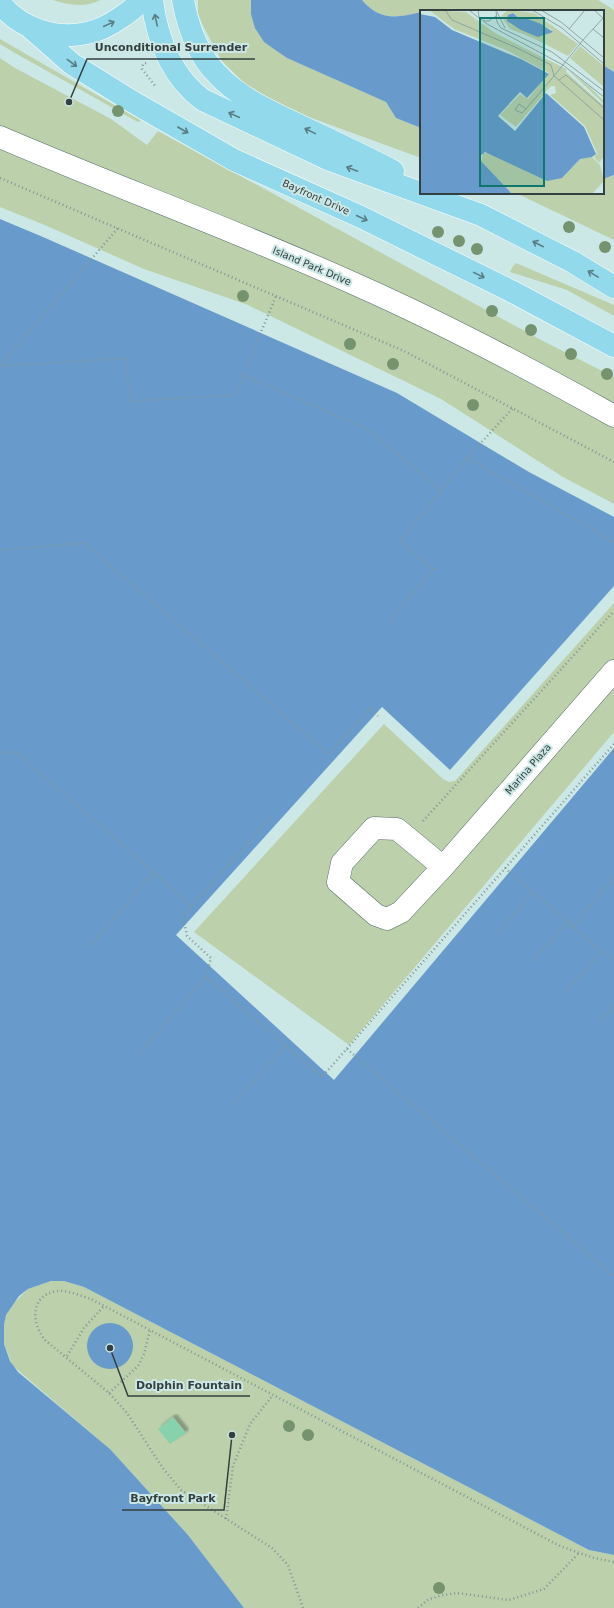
<svg xmlns="http://www.w3.org/2000/svg" width="614" height="1608" font-family="'DejaVu Sans',sans-serif">
<defs>
<filter id="shadow"><feDropShadow dx="3.5" dy="-3.5" stdDeviation="1" flood-color="#0004"/></filter>
</defs>
<rect width="100%" height="100%" fill="#cce8e6"/>
<g fill="#bbd0ab">
<path d="M53,0H100C85,8 68,5 53,0Z"/>
<path d="M198,0H251V14L287,58L386,102L396,118L421,128V158L287,109L250,89L222,61L202,24L198,13Z"/>
<path d="M362,0H598L614,10V72L603,65V11H466C452,6 436,11 421,11V12C396,18 380,21 362,0Z"/>
<path d="M0,39L140,120L141,121L138,122L15,53L0,44Z"/>
<path d="M0,58L15,68L111,119L147,145L158,131L543,341L614,377V504L563,477L441,399L248,305L144,269L47,226L0,207Z"/>
<path d="M614,175V240L516,193H603V179Z"/>
<path d="M516,263L614,305V316L567,290L510,272L513,266Z"/>
<path d="M614,603V732L349,1045L194,932L384,724L443,779L449,782L455,781Z"/>
<path d="M51,1281H64L84,1287L589,1550L614,1555V1608H244L188,1535L110,1449L13,1366L4,1344L3,1330L6,1315L13,1304L28,1289Z"/>
</g>
<g fill="#689bcc">
<path d="M251,0H362C380,21 396,18 421,12V128L396,118L386,102L287,58L264,42L255,28L251,14Z"/>
<path d="M603,65L614,72V175L603,179Z"/>
<path d="M0,219L43,237L397,393L529,472L614,517V586L450,770L382,707L176,935L334,1080L614,748V1555L589,1550L84,1287L64,1281H51L28,1289L19,1296L6,1315L4,1325V1344L10,1361L18,1372L110,1449L188,1535L244,1608H0Z"/>
<circle cx="110" cy="1346" r="23"/>
</g>
<path fill="#87d1ac" filter="url(#shadow)" d="M173,1417L186,1433L170,1444L158,1429Z"/>
<g fill="none" stroke-linecap="round" stroke-linejoin="round">
<defs>
<g id="minor">
<path d="M0,137C119,188 240,232 357,285C445,324 530,369 614,416"/>
<path d="M443,867L397,829L374,828L342,863L338,882L376,915L387,919L401,912L443,867L614,671"/>
</g>
<g id="major">
<path d="M152,0C157,39 171,76 203,100L330,160L481,215L573,262L614,287"/>
<path d="M183,0C188,27 197,54 217,74C240,99 274,113 305,128C334,142 364,156 393,171"/>
<path d="M0,3C20,29 56,40 87,33C99,31 113,23 123,16C130,11 136,7 141,0"/>
<path d="M31,28L72,64L133,102L234,160L361,217L511,291L614,346"/>
</g>
</defs>
<use href="#minor" stroke="#556e6c" stroke-width="23"/>
<use href="#major" stroke="#fff" stroke-width="23"/>
<g stroke="#829695" stroke-width="2.5" stroke-dasharray="1 3" stroke-linecap="butt">
<path d="M146,63L143,64L142,69L156,87"/>
<path d="M0,178L404,351L614,462"/>
<path d="M0,366L126,358L130,401L235,395L276,296"/>
<path d="M0,366L118,228"/>
<path d="M243,375L367,429L442,491"/>
<path d="M467,458L614,542"/>
<path d="M0,550L84,543L329,754L370,708L378,716"/>
<path d="M389,621L433,569L400,542L467,458L513,408"/>
<path d="M0,753L16,752L192,906"/>
<path d="M271,817L183,916L187,936L211,958L206,977L322,1077L614,744"/>
<path d="M423,821L614,611"/>
<path d="M505,868L614,962"/>
<path d="M573,927L614,877"/>
<path d="M499,932L533,892"/>
<path d="M89,947L153,873"/>
<path d="M532,961L568,922"/>
<path d="M567,990L602,952"/>
<path d="M601,1021L614,1005"/>
<path d="M347,1049L614,1276"/>
<path d="M139,1054L206,977"/>
<path d="M234,1103L286,1045"/>
<path d="M67,1356L84,1328L104,1306"/>
<path d="M109,1393L138,1366L144,1354L150,1330"/>
<path d="M226,1519L233,1466L250,1424L273,1395"/>
<path d="M303,1608L288,1565L272,1548L181,1490L162,1467L127,1413L109,1393L45,1340C31,1323 30,1295 57,1291C68,1290 81,1296 91,1299L560,1546L594,1558L614,1562"/>
<path d="M418,1608L429,1599L443,1595L457,1593L509,1600L544,1589L579,1553"/>
</g>
<use href="#minor" stroke="#fff" stroke-width="22"/>
<use href="#major" stroke="#92d9ec" stroke-width="22"/>
</g>
<g fill="#75936f">
<circle cx="118" cy="111" r="6"/>
<circle cx="569" cy="227" r="6"/>
<circle cx="438" cy="232" r="6"/>
<circle cx="459" cy="241" r="6"/>
<circle cx="605" cy="247" r="6"/>
<circle cx="477" cy="249" r="6"/>
<circle cx="243" cy="296" r="6"/>
<circle cx="492" cy="311" r="6"/>
<circle cx="531" cy="330" r="6"/>
<circle cx="350" cy="344" r="6"/>
<circle cx="571" cy="354" r="6"/>
<circle cx="393" cy="364" r="6"/>
<circle cx="607" cy="374" r="6"/>
<circle cx="473" cy="405" r="6"/>
<circle cx="289" cy="1426" r="6"/>
<circle cx="308" cy="1435" r="6"/>
<circle cx="439" cy="1588" r="6"/>
</g>
<defs><path id="oneway-shaft" d="M-6 0H5M1.5-3L5.5 0L1.5 3" fill="none" stroke-width="1.6" stroke-linecap="round" stroke-linejoin="round"/></defs>
<g stroke="#5a7d84">
<use href="#oneway-shaft" transform="translate(156 20) rotate(-102)"/>
<use href="#oneway-shaft" transform="translate(109 24) rotate(-25)"/>
<use href="#oneway-shaft" transform="translate(72 63) rotate(37)"/>
<use href="#oneway-shaft" transform="translate(234 115) rotate(-155)"/>
<use href="#oneway-shaft" transform="translate(183 130) rotate(30)"/>
<use href="#oneway-shaft" transform="translate(310 131) rotate(-154)"/>
<use href="#oneway-shaft" transform="translate(352 169) rotate(-159)"/>
<use href="#oneway-shaft" transform="translate(362 218) rotate(25)"/>
<use href="#oneway-shaft" transform="translate(538 244) rotate(-153)"/>
<use href="#oneway-shaft" transform="translate(593 274) rotate(-149)"/>
<use href="#oneway-shaft" transform="translate(479 275) rotate(26)"/>
</g>
<g text-anchor="middle" dominant-baseline="central" stroke-width="4" stroke-linejoin="round" paint-order="stroke">
<g font-size="10" fill="#34403f" stroke="#cce8e6">
<text transform="translate(316 197) rotate(24)">Bayfront Drive</text>
<text transform="translate(312 266) rotate(23)">Island Park Drive</text>
<text transform="translate(528 769) rotate(-49)">Marina Plaza</text>
</g>
</g>
<g transform="translate(420 10)">
<rect width="184" height="184" fill="#cce8e6"/>
<path d="M9,0L46,2L75,23L146,59V62L184,96V146L179,153L174,147L177,143L165,116L130,85L136,83L135,76H131L96,117L80,105L100,84L108,89L129,63L86,40L34,19ZM88,0L114,3L158,34L148,46L113,28L90,19L81,6ZM94,3L100,9H108L133,20L100,18L90,14L89,4ZM160,36L184,56V77L150,48ZM147,59L170,77L184,91V94ZM63,143H69L127,171L144,166L161,148L172,147L180,155L183,167L184,162V171L172,184H92L61,151Z" fill="#bbd0ab" fill-rule="evenodd"/>
<path d="M93,3L100,9H108L121,14L133,22L118,27L101,20L87,11L88,5ZM0,4L15,7L32,20L101,49L129,64L107,88L100,82L78,106L95,121L126,83L164,117L176,144L172,147L160,149L142,168L127,171L65,142L60,146L61,151L92,184H0Z" fill="#689bcc"/>
<path fill="none" stroke="#8fa5a3" stroke-width="1" d="M25,0L32,10L97,38L131,55L134,66L184,110M49,0L60,9M58,0L59,7L67,14L143,55L184,87M76,0L77,12L81,18L132,42L184,81M112,0L142,18L184,54M121,0L141,12L184,48M174,0L184,9M77,2L85,18M63,11H69L76,6M149,19L165,0M173,19L184,28M139,70L146,65L184,98M106,99L99,94L95,100L102,103L106,99L134,66L163,30L184,7"/>
<path fill="#0f766e" fill-opacity="0.15" stroke="#0f766e" stroke-width="2" d="M60,8H124V176H60Z"/>
<rect width="184" height="184" fill="none" stroke="#34403f" stroke-width="2"/>
</g>
<path fill="none" stroke="#34403f" stroke-width="1.5" d="M69 102L87 59H255M110 1348L128 1396H250M232 1435L224 1510H122"/>
<g fill="#34403f" stroke="#cce8e6" stroke-width="1.5">
<circle cx="69" cy="102" r="4"/>
<circle cx="110" cy="1348" r="4"/>
<circle cx="232" cy="1435" r="4"/>
</g>
<g font-size="11" text-anchor="middle" font-weight="bold" fill="#34403f" stroke="#cce8e6" stroke-width="4" stroke-linejoin="round" paint-order="stroke">
<text x="171" y="51">Unconditional Surrender</text>
<text x="189" y="1389">Dolphin Fountain</text>
<text x="173" y="1502">Bayfront Park</text>
</g>
</svg>
